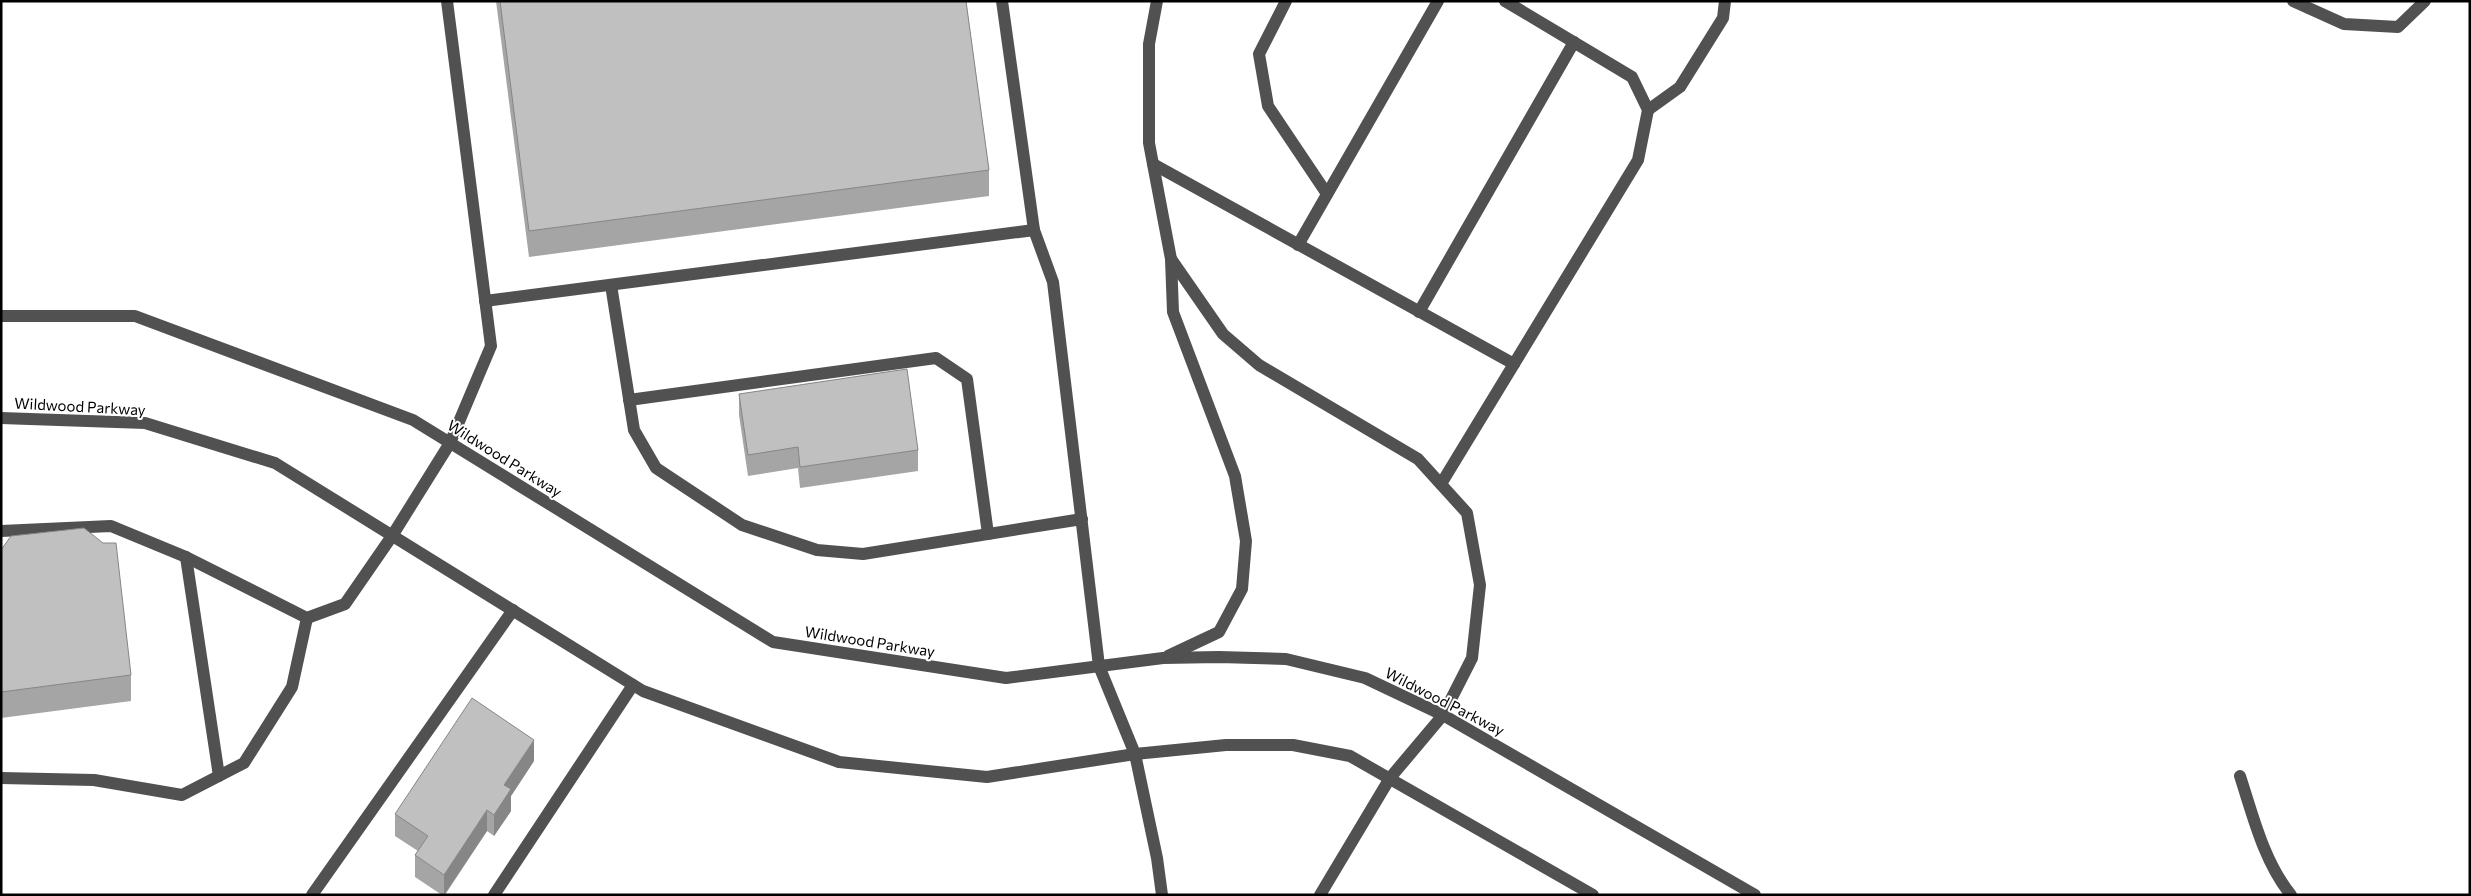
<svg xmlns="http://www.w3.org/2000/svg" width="2471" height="896" font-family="Commissioner,sans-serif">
<rect width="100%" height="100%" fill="#fff"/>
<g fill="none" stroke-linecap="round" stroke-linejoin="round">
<g stroke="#515151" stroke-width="12">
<path d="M1002,1L1034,230"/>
<path d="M1157,1L1149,44V143L1171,259L1223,334L1259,365L1418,459L1467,513L1480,585L1472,658L1443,715L1390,778L1320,895"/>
<path d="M1286,1L1259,54L1268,106L1327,194"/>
<path d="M2293,1L2344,24L2398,27L2425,1"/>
<path d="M1648,110L1680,87L1723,18L1725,1"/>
<path d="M1153,164L1514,364"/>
<path d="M1298,245L1438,1"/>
<path d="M611,285L634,430L656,468L742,525L817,550L863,554L1082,519"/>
<path d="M485,301L1034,230L1053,282L1099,666L1135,754L1157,858L1162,895"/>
<path d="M1419,312L1574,42"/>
<path d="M1,316H135L413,420L773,642L1006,678L1163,658L1219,657L1286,659L1365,678L1443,715L1755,895"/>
<path d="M629,400L936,358L967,379L988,534"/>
<path d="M1,418L145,423L275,463L643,691L839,762L987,777L1135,754L1226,745H1293L1350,756L1593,895"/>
<path d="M1441,484L1638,160L1648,110L1632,77L1505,1"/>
<path d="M1,531L111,526L186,557L307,618L345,604L392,536L450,443L491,346L447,1"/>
<path d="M186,557L219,776"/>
<path d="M1168,656L1219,632L1242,589L1246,541L1235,476L1173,312L1171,259"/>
<path d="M2240,776C2253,816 2264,862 2291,895"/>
<path d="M1,778L94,780L182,795L244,763L292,687L307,618"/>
<path d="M312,895L513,610"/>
<path d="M494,895L633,685"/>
</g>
</g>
<g fill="#a5a5a5">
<path d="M496,1H966L989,170V196L529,257Z"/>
<path d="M739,394L918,450V471L800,488L798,468L748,476L739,415Z"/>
<path d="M1,550L131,675V701L1,718Z"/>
<path d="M534,761L511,796V811L494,836L487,831L445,895H442L415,877V855L418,851L395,836V814Z"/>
</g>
<g fill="#868686">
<path d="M534,740V761L511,796V811L494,836V815L504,785Z"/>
<path d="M487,810V831L444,895V875Z"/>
</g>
<g fill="#c0c0c0" stroke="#868686">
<path d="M500,1H966L989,170L529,231Z"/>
<path d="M907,369L918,450L800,467L798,447L748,455L739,394Z"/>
<path d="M84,528L103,543H116L131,675L1,692V550L11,536Z"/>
<path d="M472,698L534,740L504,785L511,789L494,815L487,810L444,875L415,855L428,836L395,814Z"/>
</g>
<g text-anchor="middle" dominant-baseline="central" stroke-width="4" stroke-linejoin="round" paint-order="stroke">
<g font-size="15" fill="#000" stroke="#fff">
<text transform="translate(80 406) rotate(3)">Wildwood Parkway</text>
<text transform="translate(505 458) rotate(32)">Wildwood Parkway</text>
<text transform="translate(870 641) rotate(9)">Wildwood Parkway</text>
<text transform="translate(1445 701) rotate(27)">Wildwood Parkway</text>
</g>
</g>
<rect width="2471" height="896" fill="none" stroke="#000000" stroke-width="5"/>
</svg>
